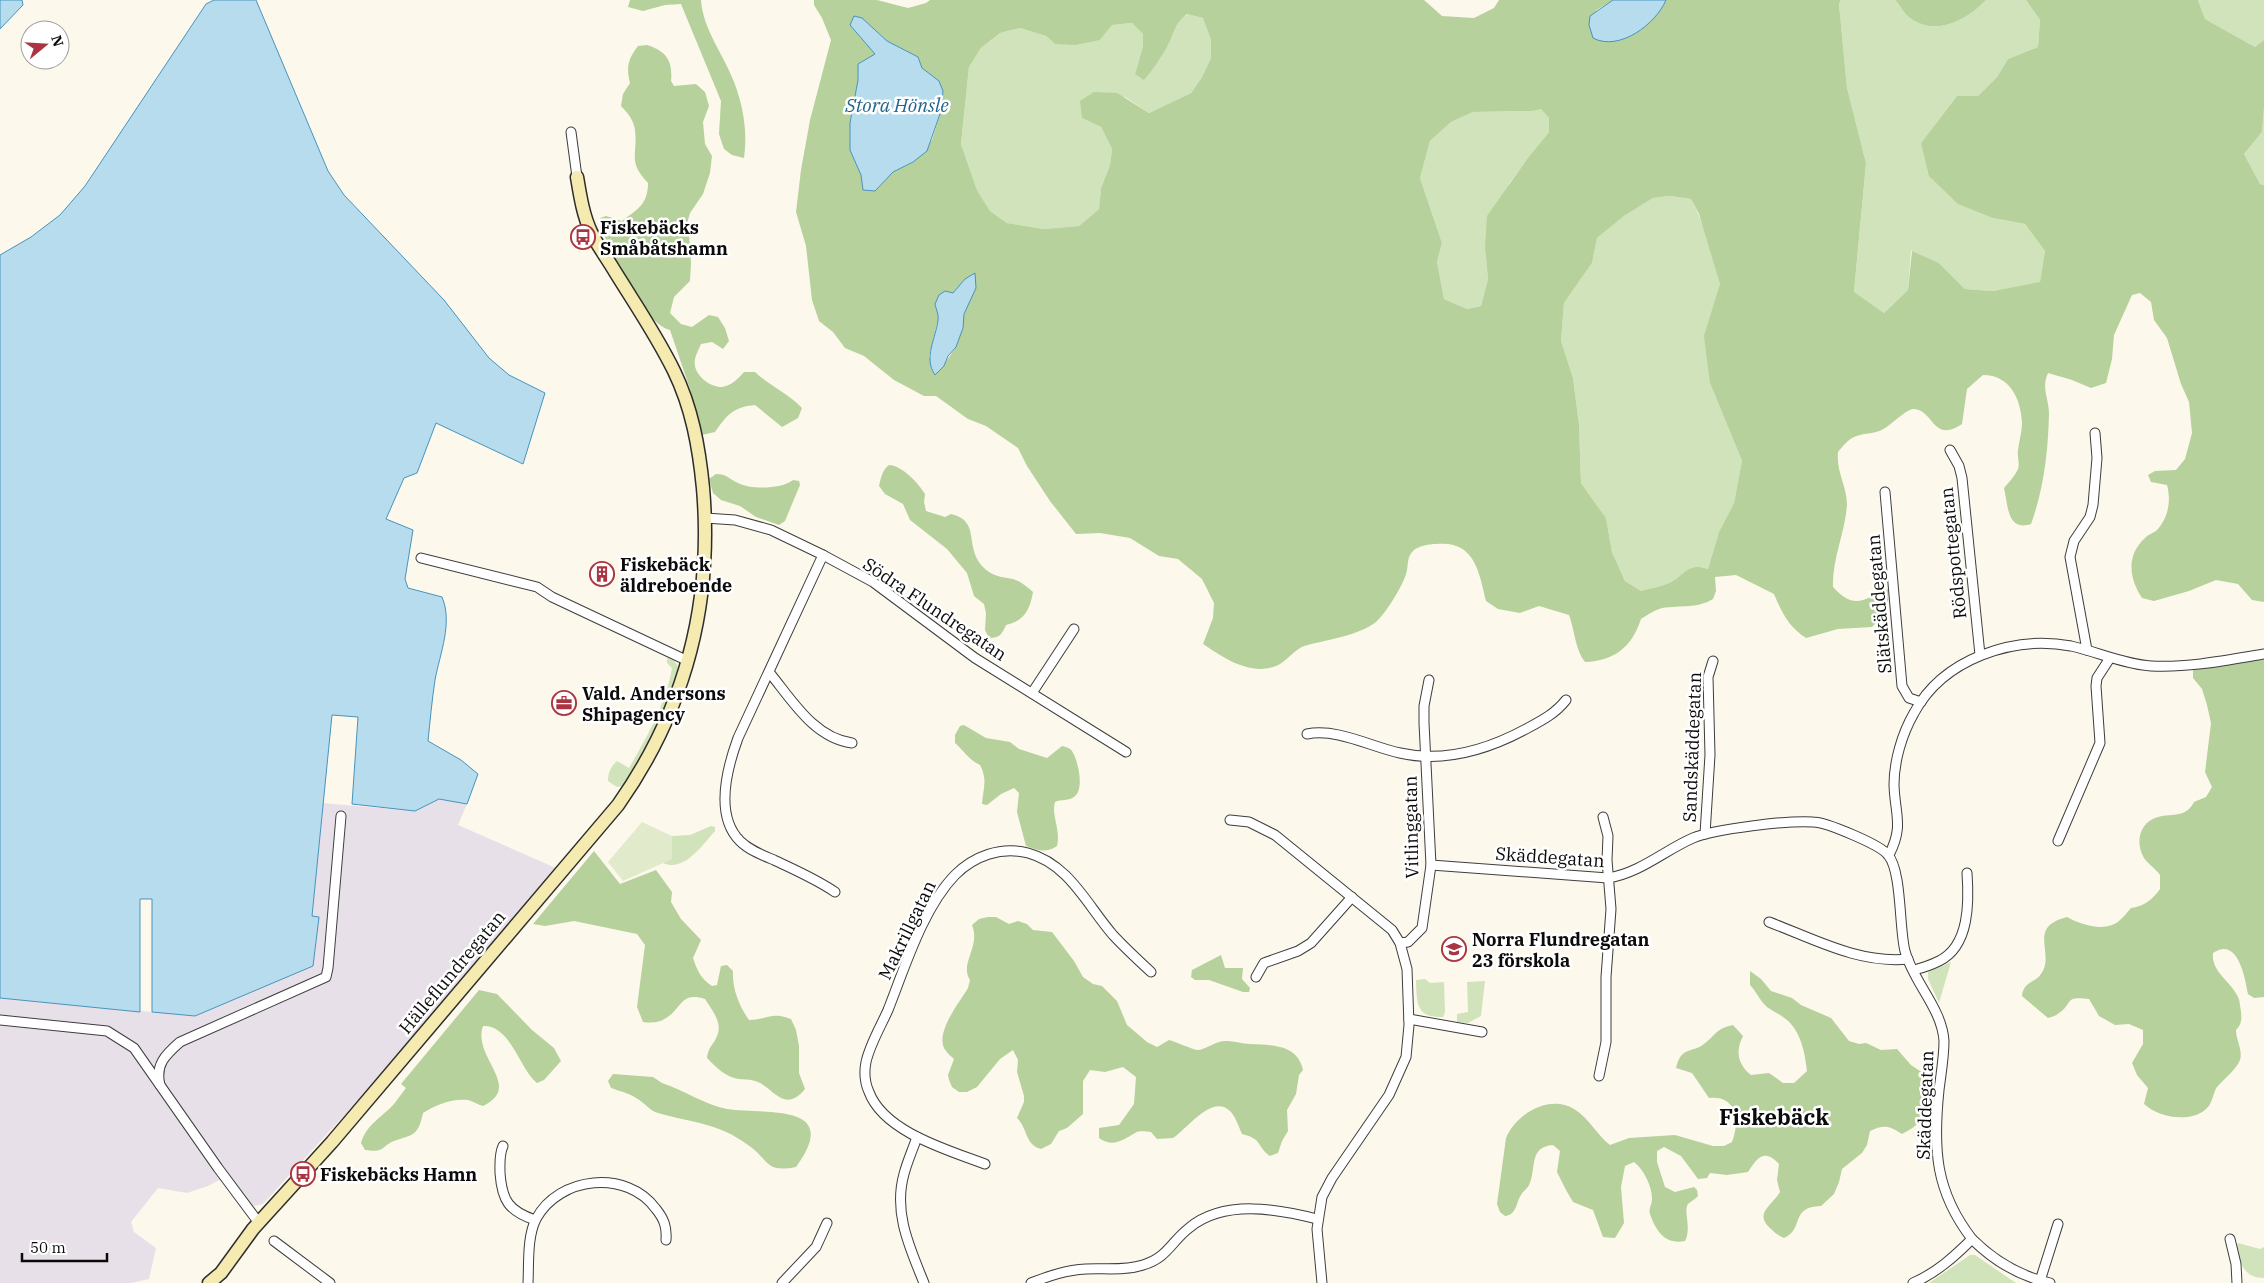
<svg xmlns="http://www.w3.org/2000/svg" width="2264" height="1283" font-family="'IBM Plex Serif',serif">
<rect width="100%" height="100%" fill="#fdf8ec"/>
<path fill="#e8e0e9" d="M439,799L467,804L458,825L556,868L371,1086L263,1204L255,1206L247,1204L229,1175L208,1186L187,1193L158,1188L131,1222L134,1232L156,1248L149,1279L131,1283H0V998L195,1016L318,917H312L322,803L415,811Z"/>
<g fill="#d1e3ba">
<path d="M1841,0H1895C1900,5 1904,14 1910,18C1936,37 1967,20 1986,0H2026L2040,20L2038,47L2008,59L1997,77L1978,96H1957L1921,143L1993,218L2025,224L2045,251L2040,283L1993,291L1965,289L1939,263L1911,251L1908,290L1884,313L1854,293L1866,163L1847,88L1839,4Z"/>
<path d="M2198,0H2264V40L2255,47L2205,19Z"/>
<path d="M1188,14L1203,18L1212,39L1211,58L1202,77L1191,93L1149,113L1125,97L1082,118L1101,127L1112,149L1110,165L1101,188L1099,209L1079,226L1044,229L1007,223L990,211L977,190L961,144L969,67L981,48L1000,33L1020,28L1046,36L1055,44L1100,40L1112,25L1132,23L1143,34V46L1135,74L1168,45L1176,22Z"/>
<path d="M1541,108L1549,118V132L1527,159L1509,184L1485,248L1488,279L1481,306L1467,309L1444,299L1437,262L1442,243L1420,178L1430,141L1451,122L1473,112L1532,111Z"/>
<path d="M2264,108V185L2260,184L2244,154L2262,132Z"/>
<path d="M1670,196L1691,199C1705,225 1712,255 1720,284L1710,383L1742,461L1734,503L1719,532L1708,569C1686,562 1686,575 1669,583C1660,587 1650,588 1641,591L1625,581L1612,552L1606,518L1581,483L1579,424L1573,378L1561,341L1564,303L1592,263L1597,238L1624,216L1653,198Z"/>
<path d="M667,658C675,660 677,663 679,670L663,716L628,781L622,786L617,787L608,781C608,773 611,766 617,761L629,768C647,737 666,704 672,668L667,663Z"/>
<path d="M711,826L715,827V831C703,844 684,873 663,863L672,858V836L690,835Z"/>
<path d="M1951,962L1939,1003L1928,979V972Z"/>
<path d="M1425,979L1430,983L1444,982L1445,1012L1443,1017C1415,1018 1417,1002 1416,980Z"/>
<path d="M1485,981L1481,1016L1468,1023L1457,1022V1014L1468,1012L1467,982Z"/>
<path d="M2238,1243L2260,1249L2264,1247V1278C2244,1278 2241,1264 2236,1248Z"/>
<path d="M1970,1255H1975L2016,1283H1929Z"/>
</g>
<g fill="#b6d19b" fill-rule="evenodd">
<path d="M630,0H701C703,30 724,55 734,82C743,105 748,133 744,158L732,155L724,149L719,134L721,101L681,4L665,5L643,11L628,7Z"/>
<path d="M814,0H877L908,8L926,3L930,0H1424L1442,16L1474,18L1494,8L1499,0H1613L1595,11L1665,0H1841L1839,4L1847,88L1866,163L1854,292L1884,313L1908,290L1912,251L1939,263L1965,289L1993,291L2040,282L2045,251L2025,224L1993,218L1958,204L1929,176L1921,143L1957,96H1978L1997,77L2008,59L2038,47L2040,20L2026,0H2198L2205,19L2255,47L2264,40V108L2262,132L2244,154L2260,184L2264,185V602L2252,600L2238,584L2216,580L2189,591L2154,601L2142,598C2129,578 2126,555 2145,538C2148,534 2155,533 2158,529C2169,516 2171,500 2167,485L2151,482L2148,475L2155,471L2176,470L2185,459L2192,433L2189,402L2181,384L2167,338L2154,320L2151,302L2140,293L2132,295L2114,335L2112,359L2106,383L2091,388L2072,380L2048,373C2041,389 2049,398 2049,414C2048,452 2044,488 2031,524C2007,532 2008,505 2004,488C2009,482 2015,476 2018,469C2020,464 2017,456 2018,450C2019,441 2022,432 2022,423C2021,399 2010,375 1983,375L1967,389L1962,424C1932,444 1934,409 1913,409C1907,409 1892,424 1885,428C1875,435 1862,432 1852,438C1847,441 1842,447 1838,452C1836,472 1847,486 1847,505C1845,533 1832,559 1833,587C1854,610 1863,600 1888,589C1890,608 1885,614 1872,627L1838,629L1806,638C1789,627 1782,613 1774,594L1736,575L1715,577L1716,591L1713,599C1696,609 1681,605 1662,608C1655,610 1647,615 1641,619C1632,647 1614,661 1585,662C1575,650 1575,631 1569,615L1539,606L1520,613L1498,609L1486,601C1479,572 1475,540 1436,544C1429,544 1419,546 1414,550C1406,557 1409,565 1406,574C1402,587 1386,613 1376,622C1358,636 1325,640 1304,646C1294,650 1286,662 1276,666C1250,676 1224,658 1203,644L1213,618L1214,603L1202,579L1178,559L1159,556L1130,538L1100,533L1076,534L1050,501L1027,466L1018,448L986,426L968,419L936,396H924L894,380L864,356L845,348L833,332L819,321L812,300L806,246L796,212L801,170L810,120L831,40L822,18L814,5ZM1187,14L1203,18L1211,39V58L1202,77L1191,93L1149,113L1117,93L1094,92L1080,101L1082,118L1101,127L1112,149L1110,165L1101,188L1099,209L1079,226L1044,229L1007,223L990,211L977,190L961,144L969,67L981,48L1000,33L1020,28L1046,36L1055,44L1075,45L1100,40L1112,25L1132,23L1143,34V46L1135,74L1144,80C1153,69 1160,59 1167,47C1175,32 1173,25 1187,14ZM862,18L887,41L918,57L922,68L939,81L943,92L941,111L932,140L913,162L893,172L875,191L863,190L861,175L850,150V123L858,80V64L875,54L850,25ZM1541,109L1549,118V132L1527,159L1487,216L1485,248L1488,279L1481,306L1467,309L1444,299L1437,262L1442,243L1420,178L1430,141L1451,122L1473,112L1532,111ZM1670,196L1691,199L1699,214L1720,284L1704,336L1710,383L1742,461L1734,503L1719,532L1708,569C1686,562 1686,575 1669,583C1660,587 1650,588 1641,591L1625,581L1612,552L1606,518L1581,483L1579,424L1573,378L1561,341L1564,303L1592,263L1597,238L1624,216L1653,198ZM975,274C975,289 967,301 964,315C962,326 961,336 956,346C953,353 947,358 944,366L929,357L945,291L953,293L965,279Z"/>
<path d="M1895,0H1986C1967,20 1936,37 1910,18C1904,14 1900,5 1895,0Z"/>
<path d="M647,45C667,51 673,62 671,81L674,86L696,84L705,92L709,106L703,122L705,144L712,156L710,173L703,194L690,213L688,220L691,263L690,281L674,297L670,313L681,324L692,327L709,315L718,317L725,328L729,341L723,349L712,342L701,344C699,349 696,354 695,359C692,373 708,387 722,387C731,386 739,378 744,372H755C770,386 788,393 802,408L798,418L782,427L755,405C733,407 727,415 715,432L702,435L693,416L691,392L670,330C642,323 610,252 600,225V218L606,216L622,221C638,209 648,204 648,183C627,161 638,155 635,130C634,121 628,113 621,106L623,94L630,83C626,67 628,59 638,46Z"/>
<path d="M889,465C903,466 918,483 925,494L924,502L926,511L945,517L951,514C981,521 964,545 982,566C991,576 1001,577 1013,579C1020,581 1027,587 1033,592C1030,610 1024,621 1006,625C1002,634 1000,638 989,638L985,630L986,613L984,604L974,596L967,573L947,549L910,520L903,504L885,494L879,486C881,478 882,470 889,465Z"/>
<path d="M716,474C727,474 729,479 738,483C751,490 782,489 793,480L799,481L800,485L785,521L779,525L756,517L740,506L721,500L713,493L709,479Z"/>
<path d="M2264,659V997L2254,998L2248,994C2245,978 2238,936 2213,953C2211,972 2231,981 2238,997C2240,1001 2240,1007 2241,1012C2242,1020 2241,1025 2236,1030C2236,1040 2243,1050 2240,1060C2236,1070 2224,1079 2217,1087C2213,1093 2213,1101 2208,1107C2193,1124 2159,1118 2144,1104L2148,1088L2137,1075L2132,1063L2143,1044V1030L2129,1024L2115,1025L2099,1016L2089,999C2063,996 2074,1003 2059,1013C2056,1016 2051,1017 2048,1018L2022,996C2023,982 2035,983 2041,974C2056,954 2026,927 2067,917C2081,925 2107,933 2120,920C2124,917 2127,912 2131,908C2143,907 2153,899 2160,889V875C2156,869 2148,864 2144,858C2135,843 2139,822 2158,817C2173,813 2186,818 2194,802L2206,797L2212,787L2205,772L2211,723L2207,705L2202,689L2193,678V668Z"/>
<path d="M964,725L986,738L1010,742L1019,749L1047,758L1062,746C1066,747 1070,748 1072,751C1078,760 1085,790 1074,797C1069,801 1061,799 1055,802C1051,815 1061,830 1057,846C1045,854 1038,850 1026,846L1017,812L1019,793L1014,788L1001,794L987,805L982,804C983,789 988,780 980,765C969,760 964,751 955,743V735L960,726Z"/>
<path d="M594,851L620,884L656,870L672,892L671,902L681,919L701,940L693,958C697,970 701,979 712,986L717,985L721,966L727,965L733,971C732,988 739,1006 749,1020C768,1020 770,1011 791,1019L796,1030L799,1046V1073L805,1089C784,1115 773,1086 755,1081C750,1079 745,1080 739,1079C725,1077 717,1068 707,1058C709,1045 713,1046 717,1036C723,1023 712,1010 705,999C680,991 682,1009 666,1018C659,1023 652,1023 643,1022L637,1007L645,945L637,934L574,921L545,926L533,924Z"/>
<path d="M988,917H996L1009,924L1018,921L1027,924L1033,930L1052,932L1074,961L1083,977L1093,984L1102,986L1117,1001L1127,1025L1147,1042L1157,1047L1169,1040C1177,1042 1193,1050 1198,1050C1207,1049 1217,1040 1227,1041C1235,1041 1242,1044 1250,1044C1271,1045 1298,1044 1303,1070L1299,1075L1296,1094L1287,1110L1288,1131L1282,1141L1278,1153L1270,1156C1256,1146 1263,1139 1242,1134C1239,1127 1236,1118 1231,1112C1213,1092 1187,1129 1173,1138L1157,1139L1151,1132C1146,1132 1140,1130 1135,1133C1123,1140 1113,1148 1099,1138V1128L1119,1125L1134,1104L1136,1077L1123,1067L1105,1072L1090,1070L1083,1081V1114L1067,1128L1059,1131L1051,1144L1041,1149C1025,1145 1028,1129 1017,1118L1024,1102V1096L1017,1072L1018,1060L1013,1050L1000,1059L977,1087L967,1092H959L952,1087L949,1080L948,1075L954,1059C952,1057 948,1054 946,1051C933,1035 959,1003 968,988L970,980C959,963 981,947 972,925L979,919Z"/>
<path d="M1221,955L1225,968H1243L1242,979L1250,988L1249,992H1243L1209,980H1195L1191,977L1192,970Z"/>
<path d="M1750,971L1761,979L1771,991L1792,998L1801,1005L1831,1018L1849,1041L1859,1044L1866,1043L1881,1050L1897,1049L1911,1065L1929,1077C1934,1106 1929,1120 1902,1134C1890,1126 1884,1124 1870,1131L1867,1145L1862,1153L1842,1169L1839,1182L1834,1194L1821,1206C1789,1207 1805,1229 1784,1238C1779,1236 1775,1233 1771,1229C1753,1213 1772,1206 1780,1192L1777,1180L1779,1164C1764,1148 1757,1158 1748,1172L1727,1175L1710,1173L1707,1178L1698,1179L1681,1156L1664,1147L1657,1151V1162L1665,1187L1675,1192L1694,1187L1697,1190L1698,1196C1696,1199 1691,1201 1688,1204C1683,1211 1692,1228 1685,1241C1665,1245 1656,1231 1650,1214C1648,1209 1652,1205 1652,1199C1652,1186 1644,1170 1634,1162L1625,1166L1621,1187L1624,1223L1615,1238L1603,1237L1593,1210L1573,1202L1566,1190L1557,1172L1560,1151L1553,1145C1528,1147 1537,1169 1529,1185C1527,1189 1523,1191 1521,1195C1516,1202 1517,1215 1505,1216L1500,1212L1497,1204L1506,1138C1516,1114 1549,1094 1574,1109C1589,1118 1597,1135 1610,1145L1629,1138L1675,1135L1713,1146H1724L1732,1142C1740,1121 1737,1095 1709,1098L1692,1073L1676,1068C1682,1045 1691,1054 1704,1044C1717,1034 1715,1029 1733,1025L1743,1036C1735,1051 1738,1065 1751,1075L1769,1073L1783,1083H1794L1807,1071C1805,1053 1801,1032 1787,1020C1781,1015 1773,1011 1767,1007C1759,1000 1757,992 1750,985Z"/>
<path d="M479,990L497,994L532,1030L554,1048L561,1061L544,1080L537,1083C519,1069 511,1025 483,1026C472,1058 524,1086 483,1106C478,1105 473,1101 468,1100C453,1098 435,1105 423,1113C418,1136 414,1134 394,1141C381,1146 386,1153 365,1150L361,1143C367,1124 381,1118 394,1104C398,1099 402,1093 406,1088L401,1084Z"/>
<path d="M613,1074L653,1077L662,1083C684,1090 705,1105 727,1109C763,1115 844,1101 796,1167C764,1173 770,1160 748,1145C717,1122 692,1123 658,1113C650,1111 644,1102 636,1098C629,1093 619,1091 611,1088L608,1081Z"/>
</g>
<path fill="#e1ebcb" d="M642,822L672,836V859L623,881L608,862Z"/>
<g fill="#b7dcee" stroke="#4793bc">
<path d="M0,0H22L23,5L0,29Z"/>
<path d="M214,0H256L328,171L344,195L444,300L489,358L509,375L545,393L523,464L436,423L417,473L404,478L386,519L413,530L405,579L408,588L442,597C453,623 440,653 435,680C432,700 430,721 428,741L461,760L478,774L467,804L439,799L415,811L352,804L358,717L332,715L312,916L319,917L313,966L195,1016L152,1012V899H140V1012L0,998V255L31,237L60,215L85,186L206,4Z"/>
<path d="M1613,0H1666C1656,24 1619,52 1593,38L1589,25L1590,16Z"/>
<path d="M854,16L862,18L887,41L918,57L922,68L939,81L943,91L941,111L927,151L913,162L893,172L875,191L863,190L861,175L850,150V123L858,80V64L875,54L850,25Z"/>
<path d="M975,273L976,288L964,314L963,328L956,347L948,356L944,366L935,375C923,358 936,338 938,320C939,315 936,309 935,304L939,295L945,291L953,293L965,279Z"/>
</g>
<g fill="none" stroke-linecap="round" stroke-linejoin="round">
<defs>
<g id="street">
<path d="M571,132L577,177"/>
<path d="M1950,450L1959,466L1962,478L1980,655"/>
<path d="M1885,492L1902,686L1909,698L1921,702"/>
<path d="M705,518L735,520L771,530L823,555L873,582L975,658L1126,752"/>
<path d="M823,555L738,738C727,768 714,815 740,841C749,850 762,855 774,860C795,870 816,879 835,892"/>
<path d="M421,558L537,587L552,597L688,661"/>
<path d="M2087,650L2070,557L2074,541L2090,517L2093,505L2097,458L2095,433"/>
<path d="M769,672C792,700 814,738 852,743"/>
<path d="M1032,693L1074,629"/>
<path d="M1307,734C1338,728 1371,747 1400,753C1444,763 1487,750 1526,729C1541,721 1555,714 1566,700"/>
<path d="M1230,820L1249,822L1275,835L1392,930L1400,943L1407,969L1409,1025L1406,1057L1389,1095L1332,1178L1322,1197L1317,1229L1322,1283"/>
<path d="M1705,834L1710,755L1708,677L1713,661"/>
<path d="M2058,841L2100,743L2096,686L2097,678L2110,658"/>
<path d="M1889,855C1904,826 1895,815 1894,785C1894,761 1902,734 1914,713C1943,659 2013,635 2071,646C2098,652 2123,664 2151,666C2188,668 2228,660 2264,654"/>
<path d="M1431,865L1608,878C1640,873 1665,850 1693,838C1714,829 1790,820 1813,822C1826,822 1881,845 1888,855C1902,871 1899,928 1905,951C1913,982 1942,1008 1944,1041C1944,1057 1941,1074 1939,1090C1933,1149 1935,1191 1972,1239"/>
<path d="M1769,922C1814,939 1859,964 1908,959"/>
<path d="M1400,943L1408,942L1422,928L1431,865L1424,723V706L1429,680"/>
<path d="M1914,970C1922,968 1931,965 1939,961C1970,946 1969,901 1967,873"/>
<path d="M1256,977L1264,963L1298,951L1311,943L1352,897"/>
<path d="M1409,1019L1482,1032"/>
<path d="M0,1020L107,1031L134,1048L218,1168L259,1223"/>
<path d="M1599,1076L1606,1042V977L1611,909L1607,860L1608,836L1603,817"/>
<path d="M160,1085C155,1065 165,1055 180,1042L326,977L328,968L341,816"/>
<path d="M917,1137C913,1149 907,1162 904,1174C893,1213 910,1248 924,1283"/>
<path d="M503,1146C499,1155 500,1163 500,1173C502,1201 509,1211 535,1220"/>
<path d="M985,1164C948,1150 884,1132 869,1092C865,1083 864,1072 866,1062C870,1044 881,1026 888,1010C905,967 923,908 955,875C974,856 1001,846 1028,853C1069,864 1087,905 1113,935C1125,948 1138,960 1151,972"/>
<path d="M2230,1239L2236,1264L2237,1283"/>
<path d="M274,1241L330,1283"/>
<path d="M2040,1281L2058,1224"/>
<path d="M528,1283C529,1263 527,1237 536,1219C559,1176 627,1169 656,1209C664,1219 667,1227 666,1240"/>
<path d="M782,1283L816,1247L827,1223"/>
<path d="M1031,1283C1049,1276 1066,1270 1086,1269C1104,1268 1125,1271 1143,1265C1167,1258 1171,1242 1189,1228C1224,1199 1278,1209 1317,1219"/>
<path d="M1913,1283C1936,1273 1954,1257 1972,1239C1995,1262 2019,1276 2050,1283"/>
</g>
<path id="secondary" d="M209,1283L221,1273L253,1229L332,1142L618,805C685,710 713,603 703,488C699,447 692,408 674,371C657,336 635,304 614,270C607,258 597,245 591,232C583,215 580,195 577,177"/>
</defs>
<use href="#street" stroke="#3e3e3e" stroke-width="11"/>
<use href="#secondary" stroke="#2d2d2d" stroke-width="15"/>
<use href="#street" stroke="#fff" stroke-width="9"/>
<use href="#secondary" stroke="#f5eaaf" stroke-width="12"/>
</g>
<defs>
<symbol id="bus-ring" viewBox="-11 -11 22 22"><circle r="9.5" fill="#fff" stroke="#aa3540" stroke-width="1.5"/><path d="M-5-6H5V4H4V6H2V4H-2V6H-4V4H-5ZM-3.5-4V0h7V-4ZM-3.5 1.2v1.5H-2V1.2ZM2 1.2v1.5H3.5V1.2Z" fill="#aa3540"/></symbol>
<symbol id="building-ring" viewBox="-11 -11 22 22"><circle r="9.5" fill="#fff" stroke="#aa3540" stroke-width="1.5"/><path d="M-4-6H4V6H1V3H-1V6H-4ZM-2.5-4.3h1.7v1.8h-1.7ZM.8-4.3h1.7v1.8H.8ZM-2.5-1h1.7V.8h-1.7ZM.8-1h1.7V.8H.8Z" fill="#aa3540"/></symbol>
<symbol id="office-ring" viewBox="-11 -11 22 22"><circle r="9.5" fill="#fff" stroke="#aa3540" stroke-width="1.5"/><path d="M-6-3h4V-5.5h4V-3h4V5H-6ZM-1-4.5V-3h2v-1.5ZM-6 0V1H6V0Z" fill="#aa3540"/></symbol>
<symbol id="school-ring" viewBox="-11 -11 22 22"><circle r="9.5" fill="#fff" stroke="#aa3540" stroke-width="1.5"/><path d="M0-5L7-2L0 1L-7-2ZM-4 1L0 2.5L4 1V4Q0 6-4 4Z" fill="#aa3540"/></symbol>
</defs>
<g fill-rule="evenodd">
<use href="#bus-ring" x="569" y="223" width="28" height="28"/>
<use href="#building-ring" x="588" y="560" width="28" height="28"/>
<use href="#office-ring" x="550" y="689" width="28" height="28"/>
<use href="#school-ring" x="1440" y="935" width="28" height="28"/>
<use href="#bus-ring" x="289" y="1160" width="28" height="28"/>
</g>
<g text-anchor="middle" dominant-baseline="central" stroke-width="5" stroke-linejoin="round" paint-order="stroke">
<g font-size="18" font-weight="bold" fill="#0b0b0b" stroke="#fff" text-anchor="start">
<text x="600" y="227">Fiskebäcks<tspan x="600" dy="21">Småbåtshamn</tspan></text>
<text x="620" y="564">Fiskebäck<tspan x="620" dy="21">äldreboende</tspan></text>
<text x="582" y="693">Vald. Andersons<tspan x="582" dy="21">Shipagency</tspan></text>
<text x="1472" y="939">Norra Flundregatan<tspan x="1472" dy="21">23 förskola</tspan></text>
<text x="320" y="1174">Fiskebäcks Hamn</text>
</g>
<g font-size="18" fill="#0b0b0b" stroke="#fff">
<text transform="translate(1953 553) rotate(-96)">Rödspottegatan</text>
<text transform="translate(1879 604) rotate(-95)">Slätskäddegatan</text>
<text transform="translate(935 609) rotate(34)">Södra Flundregatan</text>
<text transform="translate(1692 747) rotate(-88)">Sandskäddegatan</text>
<text transform="translate(1411 827) rotate(-91)">Vitlinggatan</text>
<text transform="translate(1550 857) rotate(4)">Skäddegatan</text>
<text transform="translate(907 930) rotate(-64)">Makrillgatan</text>
<text transform="translate(452 972) rotate(-50)">Hälleflundregatan</text>
<text transform="translate(1925 1105) rotate(-88)">Skäddegatan</text>
</g>
<g font-size="19" font-style="italic" fill="#24658d" stroke="#fff">
<text x="897" y="105">Stora Hönsle</text>
</g>
<g font-size="22" font-weight="bold" fill="#0b0b0b" stroke="#fff">
<text x="1774" y="1116">Fiskebäck</text>
</g>
</g>
<g transform="translate(45 45) rotate(72)"><circle r="24" fill="#ffffff" stroke="#9d9d9d"/>
<path d="M0-4L9 19L0 12L-9 19Z" fill="#aa3540"/>
<text y="-8" font-size="14" font-weight="bold" text-anchor="middle" fill="#0b0b0b">N</text>
</g>
<path d="M22 1253v8h85v-8" fill="none" stroke="#0b0b0b" stroke-width="2.5"/>
<text x="30" y="1253" font-size="15" fill="#0b0b0b" stroke="#ffffff" stroke-width="4" paint-order="stroke">50 m</text>
</svg>
